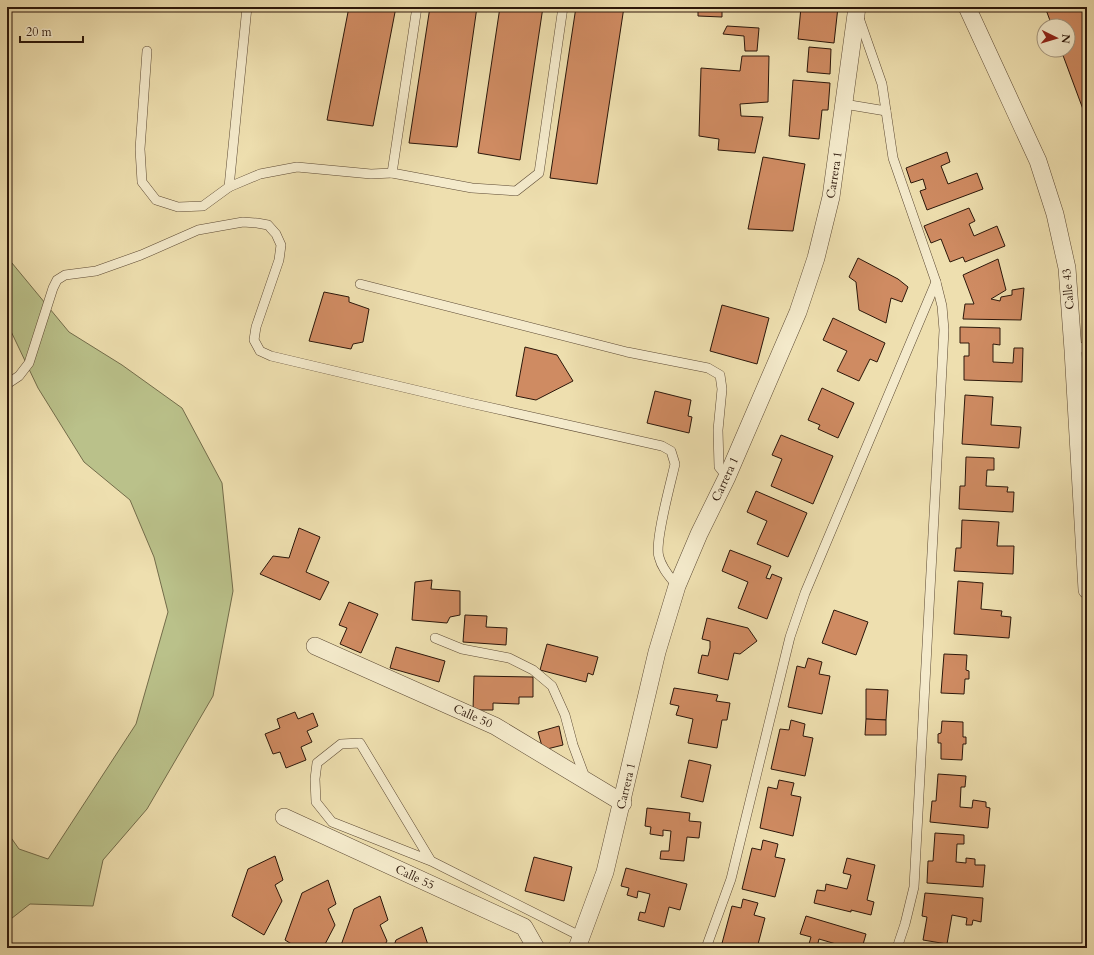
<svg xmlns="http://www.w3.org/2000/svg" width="1094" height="955" font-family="Cardo,serif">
<rect width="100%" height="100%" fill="#eedfaf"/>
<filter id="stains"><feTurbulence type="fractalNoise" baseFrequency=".005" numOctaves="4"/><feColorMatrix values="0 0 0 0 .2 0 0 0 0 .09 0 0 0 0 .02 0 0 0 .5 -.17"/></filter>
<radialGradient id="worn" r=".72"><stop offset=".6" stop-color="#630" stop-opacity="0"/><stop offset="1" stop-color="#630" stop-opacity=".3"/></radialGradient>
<path fill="#bac18a" stroke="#736c4a" d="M7,257L69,332L122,365L182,408L222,483L233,591L213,696L147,809L103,860L93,906L30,904L7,922V832L19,849L48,859L136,724L168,612L154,557L130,500L84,462L38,388L7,323Z"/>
<g fill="#cf8b62" stroke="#2c170a">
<path d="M349,7H396L373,126L327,120Z"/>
<path d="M430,7H477L457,147L409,143Z"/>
<path d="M500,7H543L520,160L478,153Z"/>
<path d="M576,7H624L597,184L550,178Z"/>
<path d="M698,7H722V17L698,16Z"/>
<path d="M801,7H838L834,43L798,39Z"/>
<path d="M1045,7H1087V120L1061,50H1068V26H1052Z"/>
<path d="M727,26L759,28L757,51H745L744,36L723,34Z"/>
<path d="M809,47L831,49L830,74L807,72Z"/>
<path d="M742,56H769L768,102L740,104L741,116L763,117L755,153L718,150L719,139L699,136L701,68L740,71Z"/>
<path d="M793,80L830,83L828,110H822L819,139L789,136Z"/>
<path d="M947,152L950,162L941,166L948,184L977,173L983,189L927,210L920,191L926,189L923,179L911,183L906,168Z"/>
<path d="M763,157L805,164L793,231L748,229Z"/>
<path d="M969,208L975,221L969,224L974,236L997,226L1005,246L965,262L963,257L950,262L941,239L931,243L924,226Z"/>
<path d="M858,258L898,279L908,287L902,302L891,298L886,323L859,310L856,282L849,277Z"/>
<path d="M998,259L1006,290L991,299L1000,301L1001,297L1012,295V290L1024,288L1021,320L963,319L965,304H974L963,275Z"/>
<path d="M324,292L349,297V302L369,309L363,342L353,344L351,349L309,341Z"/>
<path d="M722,305L769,318L757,364L710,351Z"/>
<path d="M833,318L885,343L877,362L870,359L859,381L837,371L847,351L823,340Z"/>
<path d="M960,327L1000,328V345L993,344V362L1013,363L1014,348H1023L1022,382L964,380V356H969V343H960Z"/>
<path d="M525,347L557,355L573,381L536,400L516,396Z"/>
<path d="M822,388L854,403L838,438L818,429L820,425L808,420Z"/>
<path d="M655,391L691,400L688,416L692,417L689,433L647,423Z"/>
<path d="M965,395L993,397L991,425L1021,427L1019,448L962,444Z"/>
<path d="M781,435L833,456L813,504L771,486L782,459L772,455Z"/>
<path d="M966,457L994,458V470H987L986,486L1008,487L1007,492H1014L1013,512L959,509L960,486H965Z"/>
<path d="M756,491L807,513L788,557L757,544L767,521L747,512Z"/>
<path d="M962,520L999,522L997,546H1014L1013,574L954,571L956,548H961Z"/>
<path d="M299,528L320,537L306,572L329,582L320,600L260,574L273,556L289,558Z"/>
<path d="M730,550L771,566L766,578L770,579L772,574L782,578L767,619L738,608L748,582L722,571Z"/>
<path d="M432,580L431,589L460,591V615L450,617L447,623L412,620L415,582Z"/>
<path d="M958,581L983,583L981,609L1002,611L1001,616L1011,617L1009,638L954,634Z"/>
<path d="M349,602L378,614L361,653L340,644L347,628L339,625Z"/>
<path d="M834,610L868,622L856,655L822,643Z"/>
<path d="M465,615L487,616L486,627L507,628L506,645L463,642Z"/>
<path d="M707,618L748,628L757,641L740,654L734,653L728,680L698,673L702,655L708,656L710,648V641L702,639Z"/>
<path d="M547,644L598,657L593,675L588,673L586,682L540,670Z"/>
<path d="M396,647L445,661L439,682L390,668Z"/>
<path d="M944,654L967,655L966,670L969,671V679H965L964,694L941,693Z"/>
<path d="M808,658L822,662L819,674L830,676L822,714L788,707L797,666L805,668Z"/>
<path d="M474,676L533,677V697H519V704L493,703V710H473Z"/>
<path d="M674,688L718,695L716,701L730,703L727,720H722L717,748L688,743L693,719L676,715L679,706L670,704Z"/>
<path d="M866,689L888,690L886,720L866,719Z"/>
<path d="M295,712L298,719L313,713L318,726L307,731L312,742L301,747L306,760L286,768L280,752L273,754L265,734L280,728L277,719Z"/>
<path d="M866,719L886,720V735H865Z"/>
<path d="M791,720L805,724L803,736L813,738L805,776L771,769L780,729L789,730Z"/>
<path d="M942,721L963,722V737H966V744H963L962,760L941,759V743H938V734L941,733Z"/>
<path d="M559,726L563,745L543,750L538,732Z"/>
<path d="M689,760L711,765L703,802L681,797Z"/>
<path d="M938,774L966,776L965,787H961L960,807L972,808L973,800L986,802V807L990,808L988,828L930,822L932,801H936Z"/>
<path d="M779,780L794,783L791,795L801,797L793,836L760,828L768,787L777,789Z"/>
<path d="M647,808L690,813L689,821L701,822L699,838L687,837L684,861L660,859L661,851H669L671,831L663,830V836L650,834L651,827L645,826Z"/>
<path d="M935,833L964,835V844H957L956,862L966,863V858L975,859V865H985L983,887L927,883L928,861H933Z"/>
<path d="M763,840L778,844L775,857L785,859L775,897L742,889L752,848L761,850Z"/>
<path d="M275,856L283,880L275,885L282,901L264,935L232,916L248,869Z"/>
<path d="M534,857L572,867L564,901L525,891Z"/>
<path d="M847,858L875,865L867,900L874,902L871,915L851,910V912L814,903L817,890L825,891L826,884L847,889L851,875L843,873Z"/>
<path d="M626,868L687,884L680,910L669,907L664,927L638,920L640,912L645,913L650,894L638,891L637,898L627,895L629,888L621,886Z"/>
<path d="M328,880L336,904L328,909L335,925L323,948H298L285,940L302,893Z"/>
<path d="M925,893L983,898L981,922L973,920L972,925H966L967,918L952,915L947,944L923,940L927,917L922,916Z"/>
<path d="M380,896L388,920L380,925L387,941L383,948H340L354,909Z"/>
<path d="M743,899L758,903L754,915L765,918L757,948L721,947L732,906L741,908Z"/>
<path d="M806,916L866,934L862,948H835L836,944L819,939L817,947L809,944L811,937L800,934Z"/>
<path d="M422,927L429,948H393L396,940Z"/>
</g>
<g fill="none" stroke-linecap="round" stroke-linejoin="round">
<defs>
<g id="lane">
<path d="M247,7L229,187L260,174L297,167L371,174L392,173"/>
<path d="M417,7L392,173L472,188L516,191L539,173L563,7"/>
<path d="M859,18L882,84L893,158L936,282L942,306L944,330L914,887L905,924L897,948"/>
<path d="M147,51L140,149L142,182L156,200L178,207L203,206L229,187"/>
<path d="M844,104L886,111"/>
<path d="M360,284L627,352L708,368L720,375L722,389L718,430L719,467L727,477"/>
<path d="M1073,350L1087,346"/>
<path d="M7,384L19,376L29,363L53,288L57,280L65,275L96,271L141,255L198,230L243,222L257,223L268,225L276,234L281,245L279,260L256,327L254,340L260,351L271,356L470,403L662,446L671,451L675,464C671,482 654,543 659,557C662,569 670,577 677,586"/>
<path d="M435,638L462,649L509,658L533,670L552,686L565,715L573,745L586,780"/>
<path d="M431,861L360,743L341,744L317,763L315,779L316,802L332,822L431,861L582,937"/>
<path d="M706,948L731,879L790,637L805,593L936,282"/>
</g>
<g id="street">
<path d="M967,7L1038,161L1055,214L1067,268L1073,350L1087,590"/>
<path d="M315,646L495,726L623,803"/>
<path d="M284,817L524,927L536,948"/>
<path d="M577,948L605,872L657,652L677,586L699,534L727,477L798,312L816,258L831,197L857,7"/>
</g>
</defs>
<use href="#lane" stroke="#5c4933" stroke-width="10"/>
<use href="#street" stroke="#5c4933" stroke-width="18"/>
<use href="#lane" stroke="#f4eacb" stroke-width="9"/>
<use href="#street" stroke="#f4eacb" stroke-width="17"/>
</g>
<g text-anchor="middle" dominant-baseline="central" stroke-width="3" stroke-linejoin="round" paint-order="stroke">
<g font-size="12" fill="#2c170a" stroke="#f4eacb">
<text transform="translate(834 175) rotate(-81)">Carrera 1</text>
<text transform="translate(1068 289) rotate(-95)">Calle 43</text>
<text transform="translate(725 479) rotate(-65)">Carrera 1</text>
<text transform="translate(473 716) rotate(24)">Calle 50</text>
<text transform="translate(626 786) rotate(-77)">Carrera 1</text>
<text transform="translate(415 877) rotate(25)">Calle 55</text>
</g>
</g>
<rect width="1094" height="955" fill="none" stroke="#eedfaf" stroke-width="24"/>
<rect x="8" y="8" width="1078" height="939" fill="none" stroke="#2c170a" stroke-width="2"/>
<rect x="12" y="12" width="1070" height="931" fill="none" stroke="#2c170a"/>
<g transform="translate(1056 38) rotate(95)"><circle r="19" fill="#f4eacb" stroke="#a4967e"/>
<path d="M0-3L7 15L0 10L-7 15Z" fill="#8f2418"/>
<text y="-6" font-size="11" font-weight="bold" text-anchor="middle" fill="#2c170a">N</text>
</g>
<path d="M20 36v6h63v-6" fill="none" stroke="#2c170a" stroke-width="2"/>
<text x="26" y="36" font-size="12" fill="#2c170a" stroke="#f4eacb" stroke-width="3" paint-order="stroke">20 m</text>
<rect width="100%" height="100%" filter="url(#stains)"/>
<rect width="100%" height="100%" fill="url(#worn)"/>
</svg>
